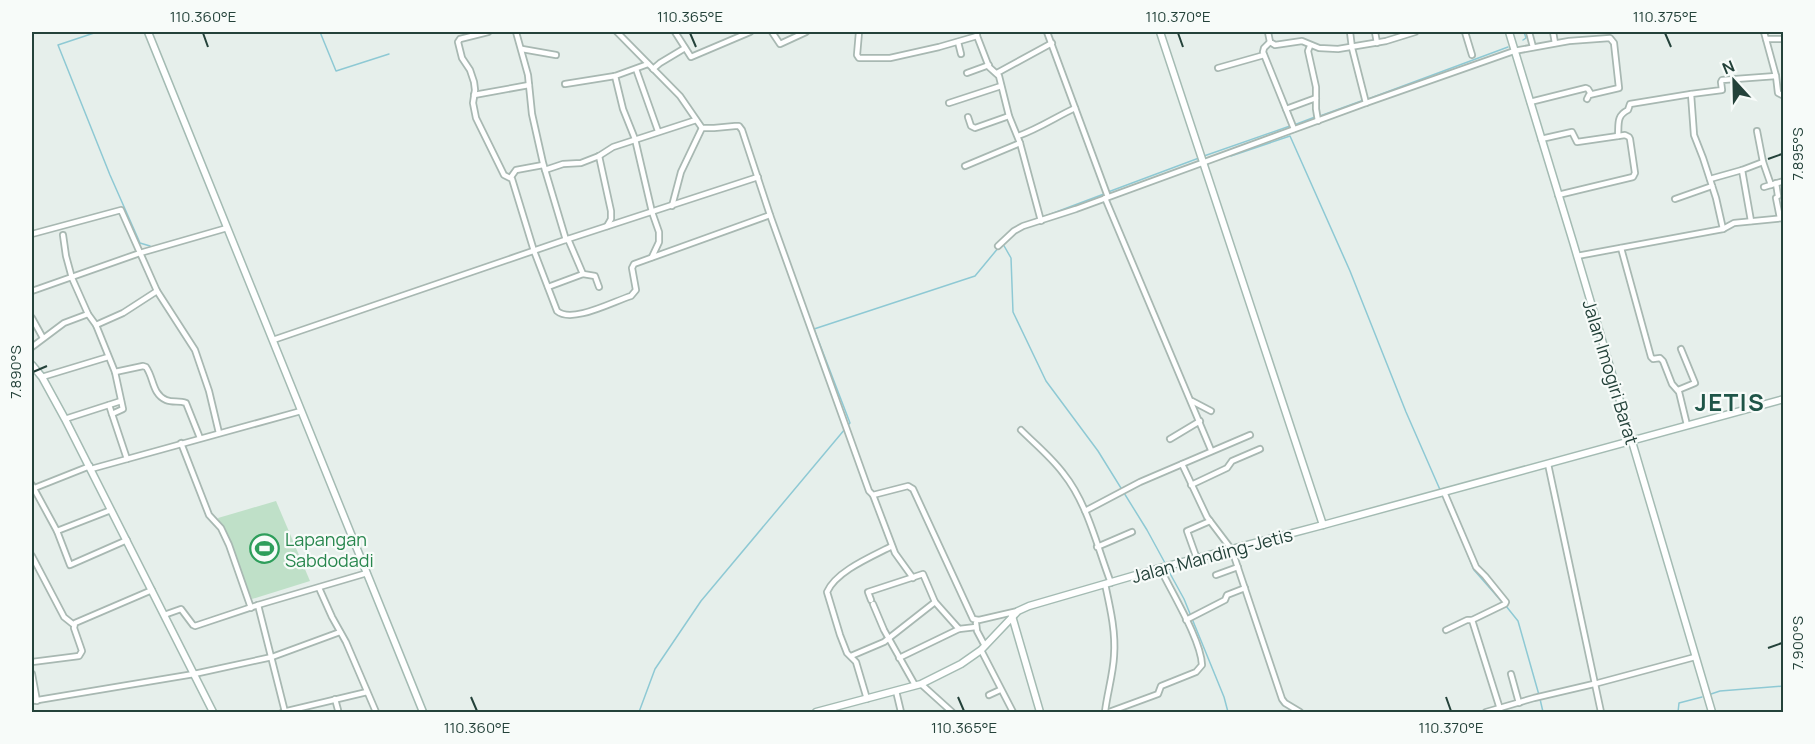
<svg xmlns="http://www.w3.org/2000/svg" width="1815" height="744" font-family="Manrope,sans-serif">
<rect width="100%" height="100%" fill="#e6efeb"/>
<path fill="#bfe0c8" d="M276,501L310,581L252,599L218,518Z"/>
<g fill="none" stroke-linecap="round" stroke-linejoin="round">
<g stroke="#8ec9d4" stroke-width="1.5">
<path d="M97,32L58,45L110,175L140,243L150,246"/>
<path d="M320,32L336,71L389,54"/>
<path d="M1523,40L1526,38L1524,32"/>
<path d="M1368,99L1508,47"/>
<path d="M1320,116L1364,100"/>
<path d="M1294,125L1315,117"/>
<path d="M1204,156L1290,126"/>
<path d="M1231,156L1290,136L1350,271L1406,412L1441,492"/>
<path d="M1108,192L1199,158"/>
<path d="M1019,226L1104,194"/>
<path d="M1003,244L1011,258L1013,312L1046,381L1098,451L1147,530L1165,563"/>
<path d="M848,425L850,423L814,329L975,276L999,247"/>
<path d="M1446,501L1474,570L1503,603"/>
<path d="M1167,568L1184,599L1224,697L1228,712"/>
<path d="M1506,606L1518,621L1539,695"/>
<path d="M1711,694L1720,691L1784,686"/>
<path d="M1540,699L1543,712"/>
<path d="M639,712L655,669L701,601L845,429"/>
<path d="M1678,712L1679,703L1702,697"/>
</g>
<defs>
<g id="street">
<path d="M488,32L460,39L458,42L462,58L470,70L474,82L475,90L473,103L476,118L504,175L512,179L534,251L557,311C572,324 614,301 631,296L636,290L632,268L634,264L770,215"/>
<path d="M516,32L528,75L532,114L543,163L566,240"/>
<path d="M617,32L680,96L702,128H714L735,126H739L742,130L770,215L869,491L873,495L908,486L913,489L973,619L979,620L1018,611"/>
<path d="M675,32L691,57L750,32"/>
<path d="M772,32L780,44L806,32"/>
<path d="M859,32L857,55L859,58H890L939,47L977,36"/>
<path d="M977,32V36L989,67L999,76L1009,116L1020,143L1041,221"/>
<path d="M1047,32L1108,197"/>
<path d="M1268,32L1270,42L1275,45L1302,41L1319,48L1338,49L1386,41L1415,32"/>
<path d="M1350,32L1352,48L1366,103"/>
<path d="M1375,32L1377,43"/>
<path d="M1465,32L1472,55"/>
<path d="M1529,32L1533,47"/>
<path d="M1553,32L1555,43"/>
<path d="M1764,32L1776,76L1778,93L1784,96"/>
<path d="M1766,39H1784"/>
<path d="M958,42L961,54"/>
<path d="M1270,42L1264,48L1263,52L1294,129"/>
<path d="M1310,46L1308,51L1316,87V109L1318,121"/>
<path d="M522,49L556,55"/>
<path d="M1218,68L1264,55"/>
<path d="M636,69L658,131"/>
<path d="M653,69L660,63L685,48"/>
<path d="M967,73L989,65"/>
<path d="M997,73L1052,43"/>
<path d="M615,76L623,109L635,139L652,212L659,232V242L652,257"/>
<path d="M565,84L615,76L648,64"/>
<path d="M474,95L529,85"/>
<path d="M1530,102L1586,88L1588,89L1591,94"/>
<path d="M949,103L1001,86"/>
<path d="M1286,109L1316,98"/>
<path d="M968,117L971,126L975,128L1009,116"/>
<path d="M1757,131L1763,162L1771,185"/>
<path d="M1018,136C1038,129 1056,117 1075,108"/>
<path d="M1618,136C1619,124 1616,116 1628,110L1630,104L1691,94"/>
<path d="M1541,139L1572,132L1577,142L1625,135L1629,137L1630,139L1635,173L1633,177L1558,195"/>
<path d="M599,156L611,211V219L607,226"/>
<path d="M965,166L1020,143"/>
<path d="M545,170L563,164L581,163L599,156L613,147L696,120"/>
<path d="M511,177L516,170L543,165"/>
<path d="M1710,179L1742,170"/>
<path d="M1776,183L1778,196"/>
<path d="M1764,187L1784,181"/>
<path d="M1105,198L1211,450"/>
<path d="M1776,198L1780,218"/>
<path d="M1675,199L1712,186"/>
<path d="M672,206L681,172L702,128"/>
<path d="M1751,221L1742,170L1763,162"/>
<path d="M1723,229L1716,198L1703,158L1694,135L1691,94L1722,90L1721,82L1722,80L1776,76"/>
<path d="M32,234L121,210L157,291L195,350L209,391L219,433"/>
<path d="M63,235L66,256L72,278L88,314L96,325L115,372L123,409L112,414"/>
<path d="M568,239L583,274L595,276L599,287"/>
<path d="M998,246L1014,231L1023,226L1076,209L1366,103L1514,51L1569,41L1610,38L1614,43L1619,88L1589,95L1587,99"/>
<path d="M1621,248L1651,357L1653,359L1660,358L1663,361L1672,384L1679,392L1687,425"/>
<path d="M1577,256L1723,229L1734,223L1784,218"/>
<path d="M548,287L583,274"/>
<path d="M32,291L140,253L227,228"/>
<path d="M32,318L43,338"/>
<path d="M96,325L123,313L157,291"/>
<path d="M273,340L568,239L758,177"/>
<path d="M32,347L64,323L88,314"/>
<path d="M115,372L143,366L146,367C154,378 152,394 166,400C173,403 179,400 186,403L200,438"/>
<path d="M42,377L108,357"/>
<path d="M1678,390L1695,383L1681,349"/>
<path d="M1192,401L1211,411"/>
<path d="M109,405L127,459"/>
<path d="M65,419L121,401"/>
<path d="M1021,430C1035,444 1051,457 1063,473C1088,504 1097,547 1111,583"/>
<path d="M1170,439L1200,421"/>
<path d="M181,443L209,515L221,528L229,545L251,608"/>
<path d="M1182,464L1207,517L1232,550L1282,699L1285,703L1300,712"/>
<path d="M1548,464L1601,712"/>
<path d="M91,469L301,411"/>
<path d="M32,485L57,531L70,565L127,540"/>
<path d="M1191,485L1227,468L1232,461L1260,449"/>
<path d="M32,489L90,466"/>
<path d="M1444,492L1476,567L1485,576L1506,602L1505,604L1472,620L1500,709"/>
<path d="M873,495L895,553L913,578"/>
<path d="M1085,511L1140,482L1250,435"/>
<path d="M57,531L111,510"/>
<path d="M1097,547L1132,532"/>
<path d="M32,556L64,617L74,625"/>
<path d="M1197,559L1187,531L1210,521"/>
<path d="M1216,575L1238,567"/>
<path d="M319,588L332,617L346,642L376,712"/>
<path d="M871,600L868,592L923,574L935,602L959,629L976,627"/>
<path d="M873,604L884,630L915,685"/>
<path d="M258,605L285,712"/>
<path d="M164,615L181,609L193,625L195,626L258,605L367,573"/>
<path d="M1186,620L1225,600L1227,595L1245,588"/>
<path d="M976,623L977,631L985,646"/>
<path d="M1446,630L1467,620H1472"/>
<path d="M981,650L1013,712"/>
<path d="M851,656L884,642L935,602"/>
<path d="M899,658L959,629"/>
<path d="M32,662L79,656L82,651L74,628L75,623L152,590"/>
<path d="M32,674L37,701"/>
<path d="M1511,674L1519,703"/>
<path d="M921,684L952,712"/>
<path d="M896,691L901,712"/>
<path d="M989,695L1000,690"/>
<path d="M335,699L338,710"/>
<path d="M867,699L856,662L847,653L840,635L827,592C836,571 873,556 892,546"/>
<path d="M32,701L194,674L272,657L340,632"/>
<path d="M283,712L367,692"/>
<path d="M1105,712C1107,694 1113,675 1114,656C1116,632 1110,607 1105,584"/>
<path d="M1109,712L1158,694L1161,686L1196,672L1202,665C1201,640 1172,593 1160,568"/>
<path d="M1486,712L1534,698L1598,683L1695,657"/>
</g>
<g id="secondary">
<path d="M148,32L423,712"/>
<path d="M1160,32L1323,525"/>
<path d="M1509,32L1573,242L1712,712"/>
<path d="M32,365L42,377L65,419L213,712"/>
<path d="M1012,616L1040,712"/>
<path d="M816,712L921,684L961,664L981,650L1018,611L1029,606L1160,568L1323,525L1784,399"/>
</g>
</defs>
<use href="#street" stroke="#a8b8b2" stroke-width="8"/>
<use href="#secondary" stroke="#a4bbb3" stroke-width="9"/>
<use href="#street" stroke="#fff" stroke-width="4.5"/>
<use href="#secondary" stroke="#fff" stroke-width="6"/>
</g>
<path fill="none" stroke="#24423a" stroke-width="2" d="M203,33L208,47M690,33L696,47M1178,33L1183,47M1665,33L1671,47M1768,159L1782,154M33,372L47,366M1768,648L1782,643M471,697L477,711M958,697L964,711M1446,697L1451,711"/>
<defs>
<symbol id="stadium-ring" viewBox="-11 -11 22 22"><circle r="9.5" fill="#f7fbf9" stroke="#2e9e5b" stroke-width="1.5"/><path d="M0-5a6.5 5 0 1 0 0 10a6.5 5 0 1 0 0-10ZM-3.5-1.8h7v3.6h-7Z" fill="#2e9e5b"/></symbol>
</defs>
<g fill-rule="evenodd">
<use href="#stadium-ring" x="248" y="532" width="33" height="33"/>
</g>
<g text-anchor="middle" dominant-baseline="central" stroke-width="4.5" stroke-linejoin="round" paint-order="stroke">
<g font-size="18" fill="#24423a" stroke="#f7fbf9">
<text transform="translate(1611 372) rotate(73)">Jalan Imogiri Barat</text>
<text transform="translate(1212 555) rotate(-15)">Jalan Manding-Jetis</text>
</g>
<g font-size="18" fill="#27864d" stroke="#f7fbf9" text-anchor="start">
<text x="285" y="539">Lapangan<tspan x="285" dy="21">Sabdodadi</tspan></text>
</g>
<g font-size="24" font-weight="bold" letter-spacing="1.5" fill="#1f5548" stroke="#f7fbf9">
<text x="1730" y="401">JETIS</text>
</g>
</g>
<rect width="1815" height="744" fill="none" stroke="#f7fbf9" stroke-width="66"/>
<g transform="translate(1734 81) rotate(338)" stroke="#f7fbf9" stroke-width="4.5" paint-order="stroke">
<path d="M0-4.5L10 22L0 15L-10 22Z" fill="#24423a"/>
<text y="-9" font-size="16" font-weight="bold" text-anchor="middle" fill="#24423a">N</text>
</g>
<rect x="33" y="33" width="1749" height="678" fill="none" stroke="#24423a" stroke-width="2"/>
<g font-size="15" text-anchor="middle" fill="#24423a">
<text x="203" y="22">110.360°E</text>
<text x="690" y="22">110.365°E</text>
<text x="1178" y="22">110.370°E</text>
<text x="1665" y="22">110.375°E</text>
<text transform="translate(1798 154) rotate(-90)" y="5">7.895°S</text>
<text transform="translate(16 372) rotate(-90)" y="5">7.890°S</text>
<text transform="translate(1798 643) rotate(-90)" y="5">7.900°S</text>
<text x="477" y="733">110.360°E</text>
<text x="964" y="733">110.365°E</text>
<text x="1451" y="733">110.370°E</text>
</g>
</svg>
